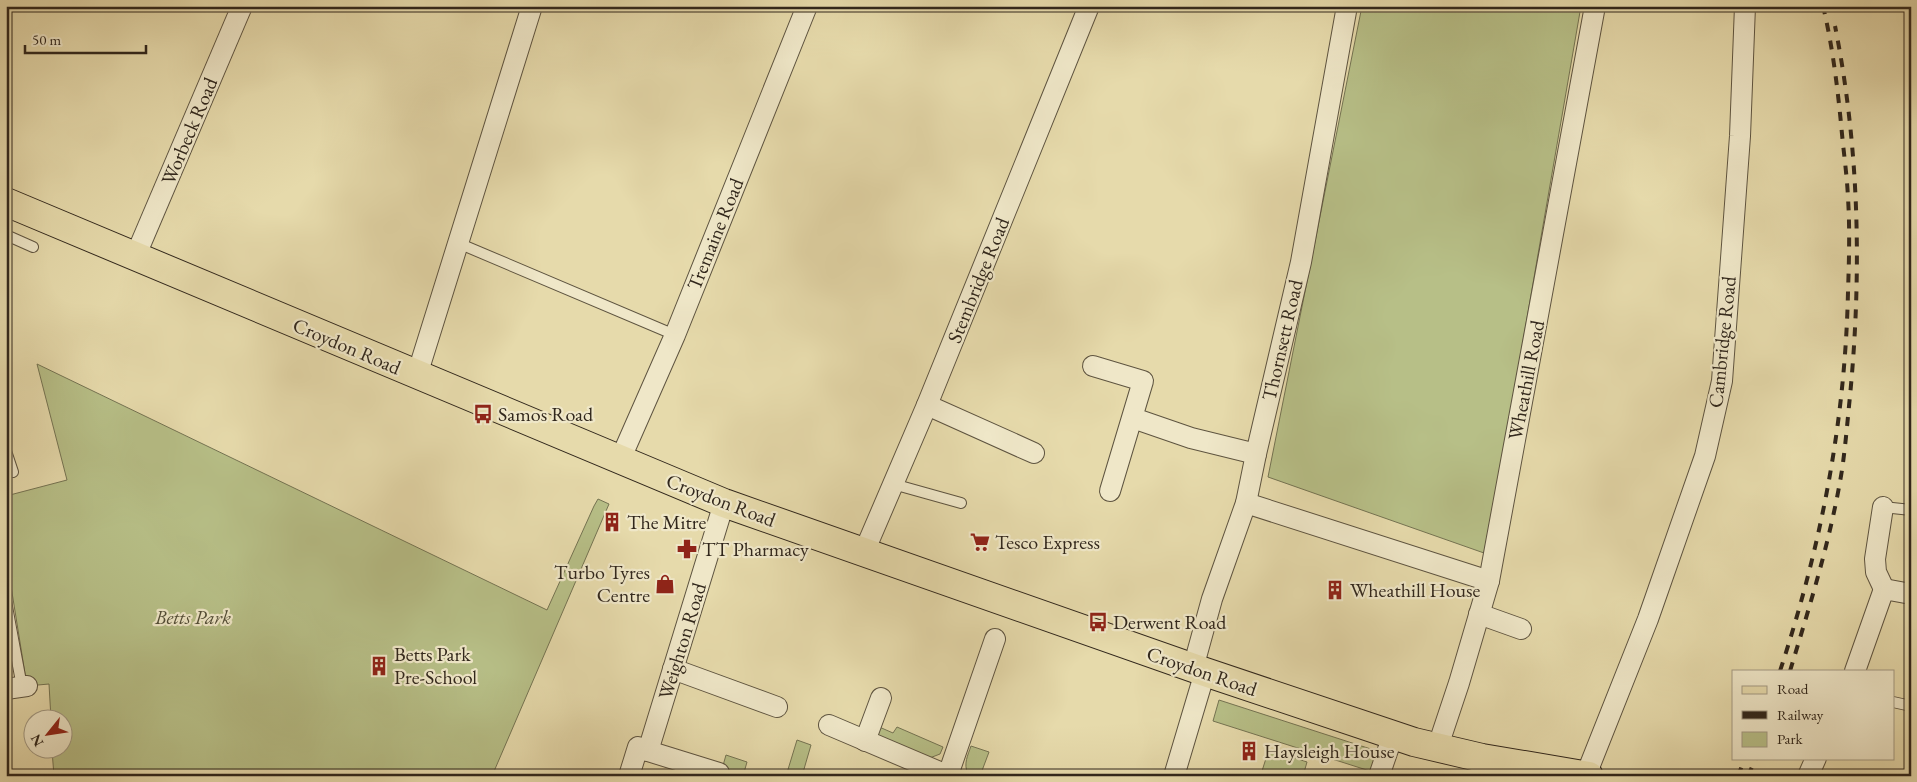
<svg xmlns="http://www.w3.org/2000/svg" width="1917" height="782" font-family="'EB Garamond',serif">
<rect width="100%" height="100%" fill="#e6daab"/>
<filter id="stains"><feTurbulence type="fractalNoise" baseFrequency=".004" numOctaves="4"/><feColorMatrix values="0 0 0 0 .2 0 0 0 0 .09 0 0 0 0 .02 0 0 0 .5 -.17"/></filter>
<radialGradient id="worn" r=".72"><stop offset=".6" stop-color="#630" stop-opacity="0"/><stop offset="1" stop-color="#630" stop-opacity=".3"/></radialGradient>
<g fill="#b7bf87" stroke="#747352">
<path d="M1362,6H1581L1513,399L1484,553L1268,477Z"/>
<path d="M37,364L547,610L594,506L598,499L609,504L492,776H54L52,750H62V720L51,719L49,684L27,686L6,555V496L67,480Z"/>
<path d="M1219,700L1380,752L1373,772L1213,721Z"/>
<path d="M877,726L893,733L897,727L943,747L940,754L927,759L875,740Z"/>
<path d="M797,740L811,745L802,776H786Z"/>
<path d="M971,746L989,752L980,776L968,774C963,764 968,755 971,746Z"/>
<path d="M1269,749L1307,762L1303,776H1277L1262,771Z"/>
<path d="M726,755L747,762L743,776H720Z"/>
</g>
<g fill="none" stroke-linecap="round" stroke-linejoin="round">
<defs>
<g id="service">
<path d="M6,235L33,247"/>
<path d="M458,243L675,335"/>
<path d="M6,451L13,472"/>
<path d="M893,484L961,503"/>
<path d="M1883,507L1911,510"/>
<path d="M6,601L22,687"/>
<path d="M1893,702L1911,706"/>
</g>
<g id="minor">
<path d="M135,257L242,6"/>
<path d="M1093,366L1143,381L1110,491"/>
<path d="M417,375L532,6"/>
<path d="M927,405L1034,453"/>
<path d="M1133,418L1191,438L1256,454"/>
<path d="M620,460L675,335L807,6"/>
<path d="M1246,503L1489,581"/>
<path d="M1883,507L1875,559L1876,572L1884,589"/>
<path d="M864,552L927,405L1089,6"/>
<path d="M1479,614L1521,629"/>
<path d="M1193,668L1212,599L1246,503L1256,454L1301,262L1347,6"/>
<path d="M673,669L777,707"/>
<path d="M1855,671L1884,589L1911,594"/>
<path d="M6,689L27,686"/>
<path d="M829,725L949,776"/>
<path d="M865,741L881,698"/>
<path d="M1437,749L1459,683L1489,581L1595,6"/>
<path d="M648,751L719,773"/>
<path d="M948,775L995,639"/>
<path d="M1586,775L1648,619L1705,456L1722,381L1740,136L1745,6"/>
<path d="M629,776L638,747L648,751L724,503"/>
<path d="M1174,776L1205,672"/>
<path d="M1379,776L1393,735"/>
<path d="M1808,776L1816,758"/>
</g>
<path id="primary" d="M6,202L724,503L1205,672L1414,742L1482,758L1589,776"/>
</defs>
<use href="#service" stroke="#5e5440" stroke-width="12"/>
<use href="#minor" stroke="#5e5440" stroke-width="22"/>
<use href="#primary" stroke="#31271c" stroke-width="30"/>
<use href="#service" stroke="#efe7c8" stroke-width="10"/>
<use href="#minor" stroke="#efe7c8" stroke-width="20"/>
<use href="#primary" stroke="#e6daab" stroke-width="28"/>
<g stroke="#31271c" stroke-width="4" stroke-dasharray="9 9" stroke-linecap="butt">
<path d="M1780,671C1821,546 1845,424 1848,292C1849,261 1850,229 1848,198C1847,176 1844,155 1842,134C1838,91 1833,48 1823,6"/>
<path d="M1790,671C1810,605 1831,538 1842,470C1845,449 1847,427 1849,406C1862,279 1860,151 1835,26"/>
<path d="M1738,776L1745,758"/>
<path d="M1748,776L1756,758"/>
</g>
</g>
<defs>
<symbol id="bus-bare" viewBox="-9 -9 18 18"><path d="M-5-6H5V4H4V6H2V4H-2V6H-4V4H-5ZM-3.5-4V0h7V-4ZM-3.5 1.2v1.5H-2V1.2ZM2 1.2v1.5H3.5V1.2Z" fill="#8f2418" stroke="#efe7c8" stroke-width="2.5" paint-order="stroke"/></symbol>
<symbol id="building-bare" viewBox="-9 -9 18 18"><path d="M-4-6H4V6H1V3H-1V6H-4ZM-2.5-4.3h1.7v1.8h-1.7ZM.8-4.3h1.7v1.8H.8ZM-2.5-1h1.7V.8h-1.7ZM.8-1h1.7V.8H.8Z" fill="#8f2418" stroke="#efe7c8" stroke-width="2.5" paint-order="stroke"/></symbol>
<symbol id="supermarket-bare" viewBox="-9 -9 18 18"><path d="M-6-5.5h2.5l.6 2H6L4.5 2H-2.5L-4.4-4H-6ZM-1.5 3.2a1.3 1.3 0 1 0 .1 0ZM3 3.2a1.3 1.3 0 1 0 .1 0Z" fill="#8f2418" stroke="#efe7c8" stroke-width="2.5" paint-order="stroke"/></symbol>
<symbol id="pharmacy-bare" viewBox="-9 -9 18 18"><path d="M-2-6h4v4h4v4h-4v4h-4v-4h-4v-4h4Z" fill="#8f2418" stroke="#efe7c8" stroke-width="2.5" paint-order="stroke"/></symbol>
<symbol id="shop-bare" viewBox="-9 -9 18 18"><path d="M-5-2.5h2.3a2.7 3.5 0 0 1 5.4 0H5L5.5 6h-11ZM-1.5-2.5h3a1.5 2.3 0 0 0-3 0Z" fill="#8f2418" stroke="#efe7c8" stroke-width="2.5" paint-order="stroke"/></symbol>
</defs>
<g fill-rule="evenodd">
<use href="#bus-bare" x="469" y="400" width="28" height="28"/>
<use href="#building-bare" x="598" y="508" width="28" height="28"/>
<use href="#supermarket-bare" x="966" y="528" width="28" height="28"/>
<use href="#pharmacy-bare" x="673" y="535" width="28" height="28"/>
<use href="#shop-bare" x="651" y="570" width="28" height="28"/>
<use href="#building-bare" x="1321" y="576" width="28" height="28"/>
<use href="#bus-bare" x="1084" y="608" width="28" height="28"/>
<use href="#building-bare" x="365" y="652" width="28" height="28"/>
<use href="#building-bare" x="1235" y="737" width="28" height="28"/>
</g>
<g text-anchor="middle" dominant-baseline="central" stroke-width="4.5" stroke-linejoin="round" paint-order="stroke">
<g font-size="20" fill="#31271c" stroke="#efe7c8">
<text transform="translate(189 131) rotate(-67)">Worbeck Road</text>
<text transform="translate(715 234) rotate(-68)">Tremaine Road</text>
<text transform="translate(978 280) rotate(-68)">Stembridge Road</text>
<text transform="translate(1282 340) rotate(-77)">Thornsett Road</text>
<text transform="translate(1722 342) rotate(-84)">Cambridge Road</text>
<text transform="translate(347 346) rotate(23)">Croydon Road</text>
<text transform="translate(1526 380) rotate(-79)">Wheathill Road</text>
<text transform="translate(721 500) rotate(21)">Croydon Road</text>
<text transform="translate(682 641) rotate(-73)">Weighton Road</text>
<text transform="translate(1202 671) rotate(19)">Croydon Road</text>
</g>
<g font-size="20" fill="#31271c" stroke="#efe7c8" text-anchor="start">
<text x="498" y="414">Samos Road</text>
<text x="627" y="522">The Mitre</text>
<text x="995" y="542">Tesco Express</text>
<text x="702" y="549">TT Pharmacy</text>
<text x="650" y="572" text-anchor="end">Turbo Tyres<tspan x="650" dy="23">Centre</tspan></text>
<text x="1350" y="590">Wheathill House</text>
<text x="1113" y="622">Derwent Road</text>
<text x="394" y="654">Betts Park<tspan x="394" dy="23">Pre-School</tspan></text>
<text x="1264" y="751">Haysleigh House</text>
</g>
<g font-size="20" font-style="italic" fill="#524d37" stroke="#efe7c8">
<text x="193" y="617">Betts Park</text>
</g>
</g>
<rect width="1917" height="782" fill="none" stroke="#e6daab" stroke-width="25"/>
<rect x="8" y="8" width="1902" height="767" fill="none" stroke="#31271c" stroke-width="2.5"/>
<rect x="12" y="12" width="1892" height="757" fill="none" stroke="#31271c"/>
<rect x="1732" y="670" width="162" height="90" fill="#efe7c8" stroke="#a39a83"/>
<rect x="1742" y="686" width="25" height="8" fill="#e6daab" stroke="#a39a83"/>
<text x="1777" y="694" font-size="15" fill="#31271c">Road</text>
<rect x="1742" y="711" width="25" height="8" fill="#31271c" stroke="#a39a83"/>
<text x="1777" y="720" font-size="15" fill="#31271c">Railway</text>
<rect x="1742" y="732" width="25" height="15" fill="#b7bf87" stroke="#a39a83"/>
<text x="1777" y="744" font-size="15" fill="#31271c">Park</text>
<g transform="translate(48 734) rotate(240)"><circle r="24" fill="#efe7c8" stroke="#a39a83"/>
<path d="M0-4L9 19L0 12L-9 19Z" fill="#8f2418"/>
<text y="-8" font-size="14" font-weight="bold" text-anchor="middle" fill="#31271c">N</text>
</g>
<path d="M25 45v8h121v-8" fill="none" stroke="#31271c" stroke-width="2.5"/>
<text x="32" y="45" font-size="15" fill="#31271c" stroke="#efe7c8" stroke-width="4" paint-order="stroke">50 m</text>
<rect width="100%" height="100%" filter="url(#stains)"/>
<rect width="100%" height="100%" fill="url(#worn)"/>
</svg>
